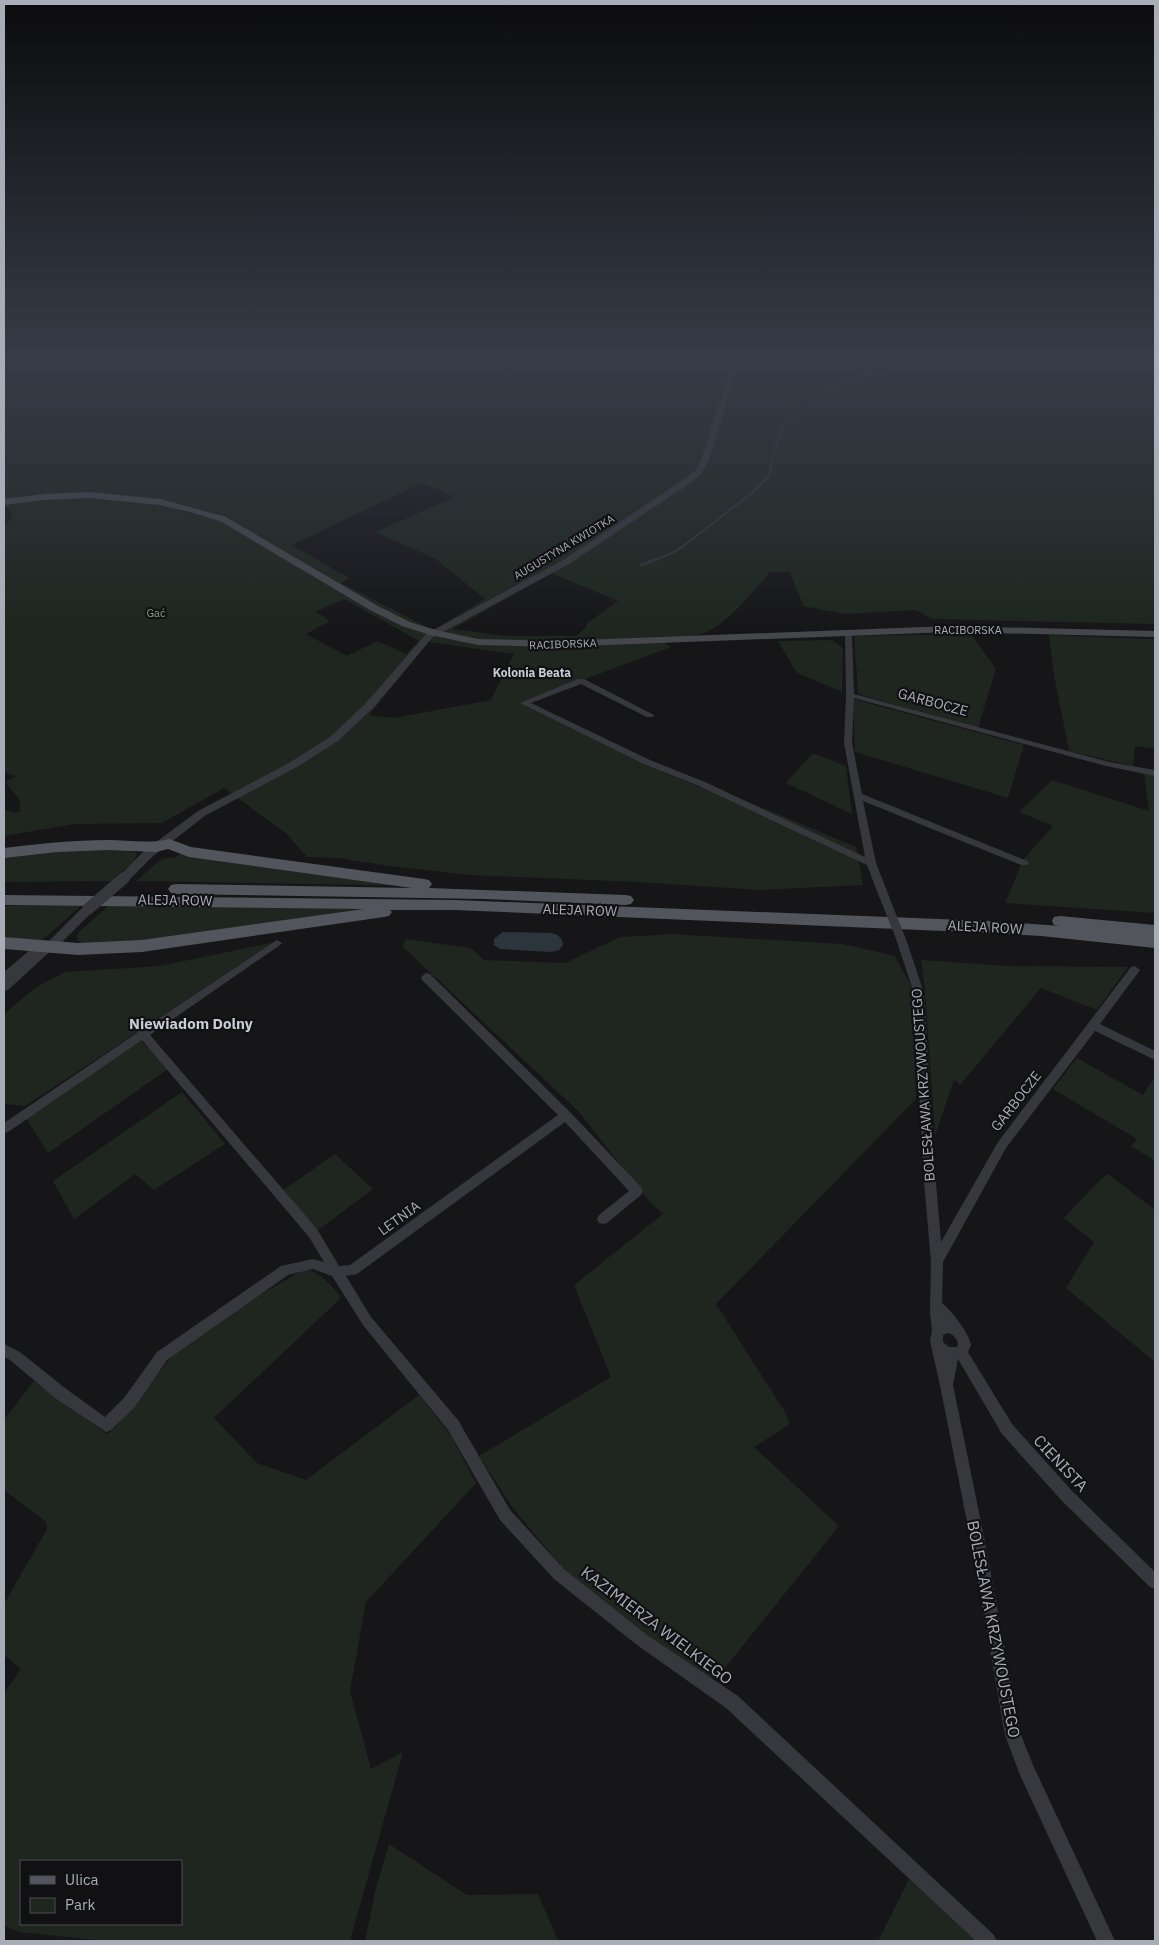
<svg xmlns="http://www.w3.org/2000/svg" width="1159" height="1945" font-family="'IBM Plex Sans',sans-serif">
<rect width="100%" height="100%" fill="#161618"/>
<g fill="#1e261f" fill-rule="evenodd">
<path d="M4,360H1155V624L932,619L916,610L845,614L803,606L790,572H770C756,589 723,629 701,634C687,638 669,636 655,637L671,647L521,703L653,767L699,787H713L856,847L863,885L759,890L638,882L470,875L390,866L338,858L307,857L287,834L224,788L162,823L74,824L4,836V809L14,813L20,811V800L5,782L16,776L4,772V527L12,518L8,507L4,508ZM422,483L455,497L375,532L436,559L485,599L433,630L341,583L349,578L292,545ZM551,573L618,601L586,624L587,627L576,636H506L453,629ZM344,599L419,641L406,654L377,641L347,656L306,634L330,621L315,612ZM429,642L514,654L491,700L394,718L369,715Z"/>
<path d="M971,634L996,669L978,728L858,694L854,636Z"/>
<path d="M1049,635L1155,639V749L1135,746L1133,766L1069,751L1054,675Z"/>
<path d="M832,640L843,648L842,692L797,673L778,641Z"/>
<path d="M853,699L1024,745L1008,798L855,752Z"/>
<path d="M813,753L846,766L852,814L786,783Z"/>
<path d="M1144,773L1155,776V913L1005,903L1023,860L1053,826L1019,812L1052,780L1149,811Z"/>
<path d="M63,850H132L137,854L134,861L111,881L4,882V856Z"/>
<path d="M180,854L420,886L137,881C148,871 160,855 175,858Z"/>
<path d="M82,905L41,941L4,938V906Z"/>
<path d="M108,906L388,908L144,942L83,944L78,941L77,936L80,931Z"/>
<path d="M672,934L843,944L895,956L913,990L916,1099L716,1304L785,1412L790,1424L754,1447L839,1526L716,1679L703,1675L619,1616L562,1567L513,1508L479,1456L611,1377L574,1285L663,1214L650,1202L578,1111L403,947L406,939L471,948L484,960L565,963L620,937Z"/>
<path d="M275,942L25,1106L4,1104V1014L35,988L65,972L160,966Z"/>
<path d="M921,960L1008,966L1128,967L1097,1010L1041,988L960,1085L954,1080L935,1136L925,990Z"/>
<path d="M140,1039L168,1069L48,1153L26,1118Z"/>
<path d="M1077,1058L1143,1095L1155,1077V1161L1131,1146L1137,1139L1053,1089Z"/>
<path d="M182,1092L225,1144L154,1190L135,1174L74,1219L53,1181Z"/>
<path d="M335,1154L373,1189L318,1230L282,1191Z"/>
<path d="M1108,1174L1155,1210V1362L1066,1288L1094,1242L1064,1218L1099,1181Z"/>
<path d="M305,1269C323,1275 330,1283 341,1298L214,1418L257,1463L306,1480L419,1395L451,1436L476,1483L366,1602L350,1691L371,1769L403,1752L350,1941H107L19,1932L4,1926V1693L21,1669L4,1655V1604L47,1529L46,1522L4,1490V1420L34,1381L107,1434L117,1425L171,1357L244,1304ZM21,1861H181V1924H21Z"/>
<path d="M389,1844L467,1895L538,1894L558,1941H365L376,1888Z"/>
<path d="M909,1879L978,1941H878Z"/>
</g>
<path fill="#2c353c" d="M503,932L551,933L558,935L562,940L563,945L559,950L551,952L500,949L494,945V939Z"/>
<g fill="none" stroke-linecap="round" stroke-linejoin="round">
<path stroke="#2c353c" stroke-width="2" d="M682,547L753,492L769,476L776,445L786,422L809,405L811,398L888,366L908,364L918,360"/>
<path stroke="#2c353c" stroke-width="2.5" d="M641,565L670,554L684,546"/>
<g fill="#37383d" fill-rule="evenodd">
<path d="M845,631H851L852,633L854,694L1109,762L1155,770V776L1106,766L854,698L852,743L862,794L1027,861L1029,863L1027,865H1021L863,801L876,863L890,899L885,902L880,899L867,865L699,786L644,764L520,703L578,679H584L654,715L653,717H647L581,684L531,703L650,760L705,782L865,857L844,743L846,695Z"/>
<path d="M901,936L906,939L924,993L936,1183L941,1242L998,1142L1131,967L1135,966L1140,970L1100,1024L1155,1051V1060L1095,1031L1006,1148L943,1262L942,1303C952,1311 969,1333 971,1345L968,1352L1012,1424L1072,1491L1155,1572V1589L1150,1587L1062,1501L1002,1434L958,1359L953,1385L984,1537L1021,1735L1033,1765L1115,1941H1097L1020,1775L1005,1735L970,1537L941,1390L930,1341L932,1331L930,1313L931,1261L924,1183L914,993L896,939ZM947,1333C953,1334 957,1338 958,1344L957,1347H949L943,1342V1335Z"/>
<path d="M277,940L282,943L280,945L150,1035L317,1229L339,1266L350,1265L558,1115L422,980L421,977L426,973L430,974L570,1112L641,1187L643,1191L641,1195L607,1223L603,1224L599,1223L597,1219L599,1215L629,1191L565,1122L357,1274L346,1276L371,1317L458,1420L510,1510L564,1569L647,1635L738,1696L994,1935L997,1941H976L726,1708L637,1645L554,1579L500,1520L448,1430L363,1325L332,1276L313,1269L288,1275L167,1360L134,1408L111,1430L106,1432L55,1398L10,1360L4,1357V1344L20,1352L65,1388L105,1417L124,1398L157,1352L281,1266L313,1259L324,1262L309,1237L142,1040L8,1132L4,1133V1123L137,1033L138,1030L143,1029Z"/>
<path d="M40,942L45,946L51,942L56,946L8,990L4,991V972L37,944Z"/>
</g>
<g fill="#37383d" fill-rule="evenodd">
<path d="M733,360H739L709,460L702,473L692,482L569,564L432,638L374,707L338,741L297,767L206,815L152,857L128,881H120L118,878L120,875L144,851L198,811L289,763L330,737L366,703L426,634L563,560L686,478L696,470L701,460Z"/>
<path d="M88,905L92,906L94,909L92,912L55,949H47L45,946L47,943L84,906Z"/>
</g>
<path fill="#45474d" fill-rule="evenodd" d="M89,492L160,499L226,517L378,606L410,622L436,630L478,639L555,641L950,626L1155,631V637L950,632L555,647L478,645L430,635L402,626L370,610L220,521L190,512L160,505L89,498L44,500L4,505V499L44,494Z"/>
<g fill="#53555c" fill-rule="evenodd">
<path d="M169,839L191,847L424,879L429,880L432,884L429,888L626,895L631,896L634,900L631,904L626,905L485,899L176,894L171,893L168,889L171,885L176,884L412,888L189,857L168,849L156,852L108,850L57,852L4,858V848C38,844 73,840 108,840C128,840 149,844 169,839Z"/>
<path d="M4,895L455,900L990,921L1060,926L1054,925L1052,921L1054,917L1060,916L1155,925V936L1067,927L1155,936V948L1041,936L990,933L455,910H390L392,912L389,916L384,917L142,952L78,955L4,949V937L78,943L142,940L364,909L4,905Z"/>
</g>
<path stroke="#37383d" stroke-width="9" d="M885,899L901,939"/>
<path stroke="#37383d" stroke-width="12" d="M88,909L124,878"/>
</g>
<linearGradient id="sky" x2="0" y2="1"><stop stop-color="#0c0c0d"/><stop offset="0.57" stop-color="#363c48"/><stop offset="1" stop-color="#363c48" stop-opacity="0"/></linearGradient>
<rect width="1159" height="632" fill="url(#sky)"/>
<g text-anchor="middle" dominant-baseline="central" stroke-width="4.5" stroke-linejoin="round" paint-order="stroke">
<g font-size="11" fill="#a8adb8" stroke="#111113">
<text transform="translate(564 547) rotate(-31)">AUGUSTYNA KWIOTKA</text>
<text x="968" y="630">RACIBORSKA</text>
<text transform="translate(563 644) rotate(-2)">RACIBORSKA</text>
</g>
<g font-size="11" fill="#7fa381" stroke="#111113">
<text x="156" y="613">Gać</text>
</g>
<g font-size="12" font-weight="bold" fill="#c9ccd4" stroke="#111113">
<text x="532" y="672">Kolonia Beata</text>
</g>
<g font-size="14" fill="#a8adb8" stroke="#111113">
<text transform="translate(933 702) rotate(15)">GARBOCZE</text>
<text transform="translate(175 900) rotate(1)">ALEJA ROW</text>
<text transform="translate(580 910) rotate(2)">ALEJA ROW</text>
<text transform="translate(985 927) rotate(3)">ALEJA ROW</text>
<text transform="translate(923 1085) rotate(-94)">BOLESŁAWA KRZYWOUSTEGO</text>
<text transform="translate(1016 1101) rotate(-52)">GARBOCZE</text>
<text transform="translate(399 1218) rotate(-36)">LETNIA</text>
</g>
<g font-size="15" font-weight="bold" fill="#c9ccd4" stroke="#111113">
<text x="191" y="1023">Niewiadom Dolny</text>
</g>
<g font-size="16" fill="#a8adb8" stroke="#111113">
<text transform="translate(1061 1463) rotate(47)">CIENISTA</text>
<text transform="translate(657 1625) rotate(37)">KAZIMIERZA WIELKIEGO</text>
<text transform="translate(994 1629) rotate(79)">BOLESŁAWA KRZYWOUSTEGO</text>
</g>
</g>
<rect width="1159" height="1945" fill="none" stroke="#a8adb8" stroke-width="10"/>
<rect x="20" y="1860" width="162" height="65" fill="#111113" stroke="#4d4f55"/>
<rect x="30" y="1876" width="25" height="8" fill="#53555c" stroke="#4d4f55"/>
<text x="65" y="1885" font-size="15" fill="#a8adb8">Ulica</text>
<rect x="30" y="1898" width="25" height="15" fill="#1e261f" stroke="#4d4f55"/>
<text x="65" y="1910" font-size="15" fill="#a8adb8">Park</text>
</svg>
